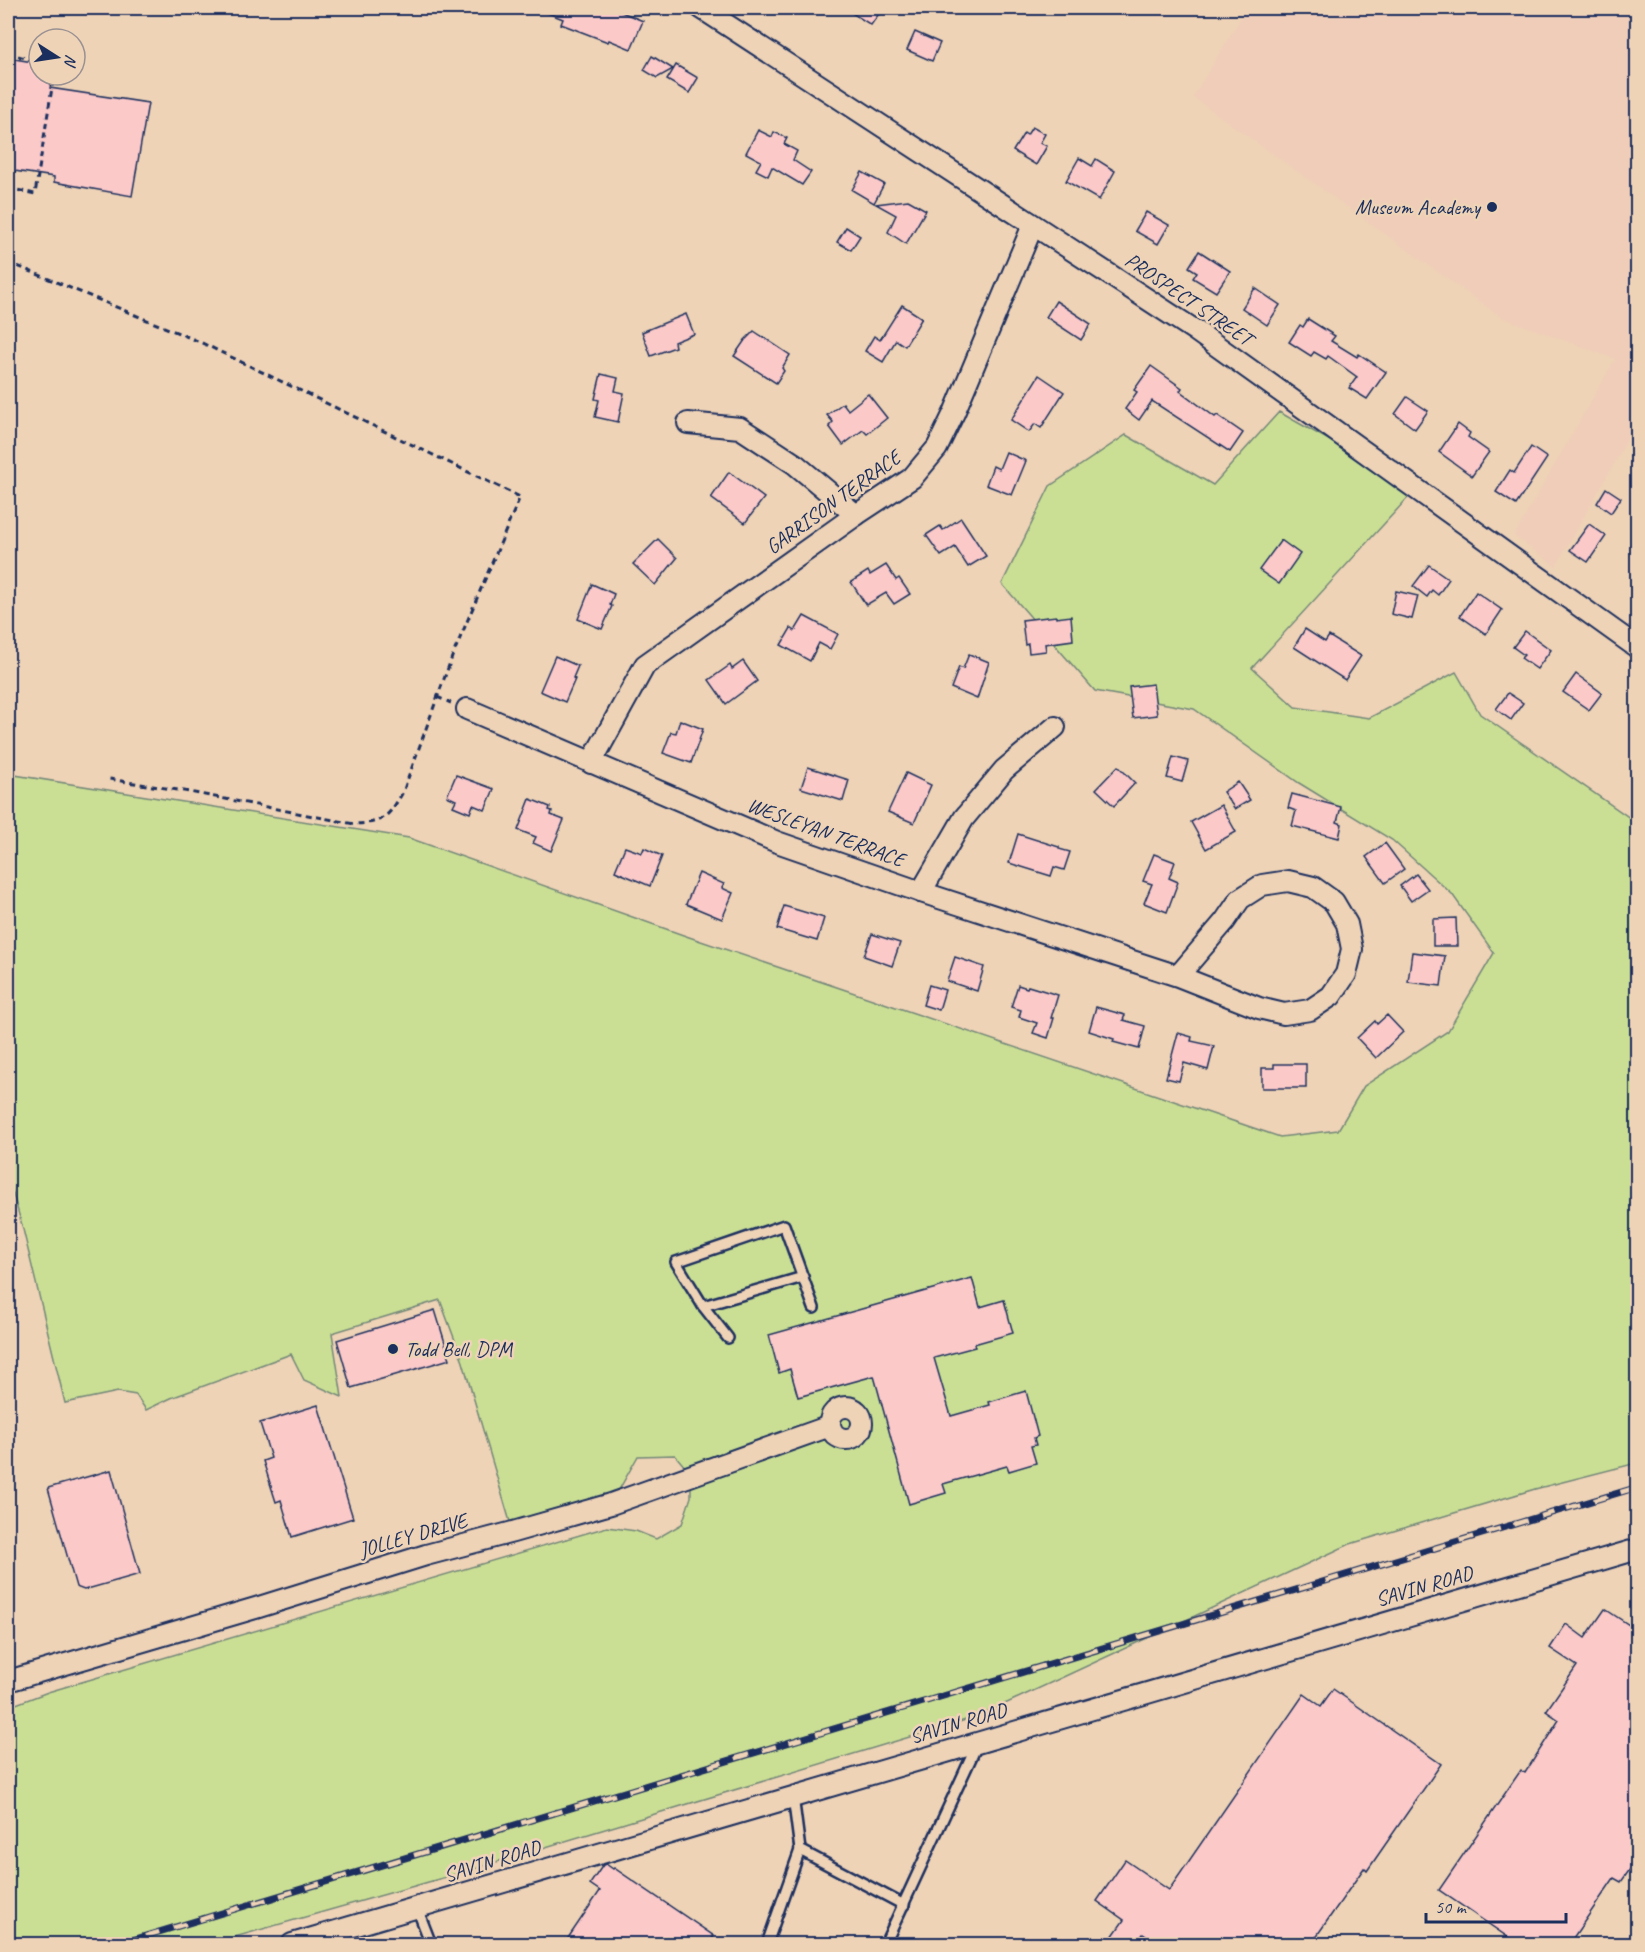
<svg xmlns="http://www.w3.org/2000/svg" width="1645" height="1952" font-family="Caveat,sans-serif">
<rect width="100%" height="100%" fill="#efd3b6"/>
<filter id="ink" filterUnits="userSpaceOnUse"><feTurbulence type="fractalNoise" baseFrequency=".0167" numOctaves="2"/><feDisplacementMap in="SourceGraphic" scale="12" xChannelSelector="R" yChannelSelector="G"/><feConvolveMatrix kernelMatrix="1 2 1 2 8 2 1 2 1" color-interpolation-filters="sRGB"/></filter>
<g filter="url(#ink)">
<path fill="#efcdb9" d="M1247,8H1637V423L1556,566L1514,536L1615,359L1501,317L1193,97Z"/>
<path fill="#cbdf94" stroke="#738779" stroke-width="1.5" d="M1279,412L1416,489L1252,668L1295,707L1369,718L1456,672L1480,714L1637,823V1463L1535,1489L1350,1544L979,1716L453,1875L210,1944H8V1707L48,1692L607,1527L636,1531L656,1539L682,1524L691,1497V1474L675,1455L638,1456L611,1504L513,1532L463,1362L440,1300L332,1333L342,1397L304,1380L291,1354L171,1398L146,1410L136,1395L118,1392L65,1403L22,1225L8,1177V774L409,838L686,936L1280,1137L1338,1130L1364,1086L1448,1031L1494,953L1452,894L1392,840L1299,783L1194,709L1095,691L1002,584L1050,486L1126,435L1213,485Z"/>
<g fill="#fbc9c8" stroke="#1b2f5e" stroke-width="1.5">
<path d="M535,8H612L643,21L631,49L609,40L608,42L561,24L563,19Z"/>
<path d="M844,8H883L871,25Z"/>
<path d="M915,32L940,43L932,61L907,50Z"/>
<path d="M652,56L673,69L657,78L644,70Z"/>
<path d="M8,58L39,63V75H52L50,88L148,103L132,196L54,182V177L8,170Z"/>
<path d="M676,65L698,78L689,93L667,80Z"/>
<path d="M1032,127L1045,134L1040,143L1047,146L1036,165L1013,151L1024,133L1027,135Z"/>
<path d="M758,130L772,137L774,132L787,138L784,144L797,151L793,160L811,172L802,185L772,167L768,176L756,170L761,161L746,153Z"/>
<path d="M1079,158L1092,166L1096,159L1115,171L1099,200L1066,181Z"/>
<path d="M862,172L884,184L874,203L852,190Z"/>
<path d="M908,200L926,210L906,244L888,232L896,215L876,204Z"/>
<path d="M1146,212L1169,225L1158,244L1135,231Z"/>
<path d="M846,227L860,236L851,250L837,242Z"/>
<path d="M1199,251L1230,271L1216,292L1193,278L1197,272L1189,267Z"/>
<path d="M1255,288L1280,305L1267,325L1242,308Z"/>
<path d="M1056,301L1091,324L1081,340L1046,317Z"/>
<path d="M902,305L922,318L905,346L896,340L883,362L865,351L874,336L880,340Z"/>
<path d="M686,314L694,334L674,342L675,347L651,356L642,332Z"/>
<path d="M1308,319L1335,336L1331,341L1357,357L1359,354L1386,372L1367,399L1349,388L1357,377L1328,356L1326,359L1314,352L1311,356L1289,342L1300,325L1303,327Z"/>
<path d="M754,331L790,355L782,368L784,371L776,383L734,356L745,340Z"/>
<path d="M1151,366L1182,388L1180,391L1215,417L1217,415L1243,433L1230,452L1152,401L1139,420L1125,409L1137,392L1134,390Z"/>
<path d="M601,374L618,378L615,391L624,393L618,422L595,417L599,400L595,399Z"/>
<path d="M1039,375L1064,392L1041,428L1035,424L1029,432L1011,420Z"/>
<path d="M868,394L887,418L867,434L863,430L843,445L829,426L833,422L827,415L843,403L848,410Z"/>
<path d="M1407,397L1428,411L1415,429L1395,414Z"/>
<path d="M1458,424L1470,433L1468,437L1489,452L1472,476L1439,452Z"/>
<path d="M1531,447L1547,458L1516,505L1496,492L1510,470L1514,473Z"/>
<path d="M1006,452L1026,461L1012,495L986,485L993,466L999,469Z"/>
<path d="M729,472L764,498L745,523L711,498Z"/>
<path d="M1606,488L1621,498L1611,513L1597,503Z"/>
<path d="M961,518L986,556L968,567L955,547L941,556L926,535L940,526L943,530Z"/>
<path d="M1589,524L1606,536L1588,562L1570,550Z"/>
<path d="M658,539L677,558L655,585L633,564Z"/>
<path d="M1281,540L1300,554L1279,584L1259,570Z"/>
<path d="M886,565L896,580L899,578L910,594L894,604L886,593L866,605L851,582L868,571L870,575Z"/>
<path d="M1429,565L1449,579L1438,595L1432,590L1427,597L1413,586Z"/>
<path d="M592,584L614,594L610,605L612,606L602,629L578,619Z"/>
<path d="M1396,591L1418,596L1412,619L1391,614Z"/>
<path d="M1476,592L1502,610L1486,634L1460,616Z"/>
<path d="M804,616L838,634L830,649L819,643L810,661L781,645L791,628L795,631Z"/>
<path d="M1056,616V618L1071,616L1073,640L1045,644L1046,651L1029,653L1028,644L1025,645L1022,620Z"/>
<path d="M1305,629L1325,642L1329,636L1361,656L1345,680L1294,647Z"/>
<path d="M1525,631L1551,650L1537,669L1521,658L1524,655L1513,647Z"/>
<path d="M969,654L989,662L977,699L951,688L959,667L963,669Z"/>
<path d="M555,656L578,666L573,678L575,679L565,702L540,691Z"/>
<path d="M743,661L757,681L726,704L709,680L730,665L732,669Z"/>
<path d="M1576,674L1602,693L1589,710L1563,692Z"/>
<path d="M1153,684L1157,715L1133,718L1129,687Z"/>
<path d="M1508,693L1523,703L1511,720L1496,709Z"/>
<path d="M680,720L703,729L691,763L663,753L671,732L676,733Z"/>
<path d="M1173,757L1188,761L1182,782L1167,778Z"/>
<path d="M1118,766L1135,783L1114,806L1096,789Z"/>
<path d="M808,767L849,780L843,801L801,788Z"/>
<path d="M906,773L931,785L914,823L888,812Z"/>
<path d="M456,775L494,789L485,810L473,805L470,813L453,806L456,800L447,796Z"/>
<path d="M1238,782L1250,800L1235,809L1223,792Z"/>
<path d="M1292,794L1341,807L1337,822L1342,824L1339,838L1292,826L1296,811L1288,808Z"/>
<path d="M530,799L550,807L549,810L552,811L551,815L564,820L551,851L533,843L536,837L518,830Z"/>
<path d="M1221,805L1236,832L1206,849L1191,822Z"/>
<path d="M1018,834L1059,847V849L1070,852L1064,870L1054,867L1051,876L1009,863Z"/>
<path d="M1385,843L1404,869L1385,883L1366,857Z"/>
<path d="M625,847L642,853L644,848L662,856L650,886L615,871Z"/>
<path d="M1154,854L1175,862L1169,878L1178,882L1167,912L1144,903L1152,884L1143,881Z"/>
<path d="M699,873L724,884L722,888L733,893L722,919L686,904Z"/>
<path d="M1416,874L1428,889L1411,901L1400,886Z"/>
<path d="M784,906L824,918L817,941L777,929Z"/>
<path d="M1456,918L1457,946H1433V919Z"/>
<path d="M872,934L900,943L892,966L864,956Z"/>
<path d="M1412,952L1445,956L1441,986L1408,982Z"/>
<path d="M955,957L984,967L977,991L947,981Z"/>
<path d="M929,985L945,990L939,1010L923,1005Z"/>
<path d="M1018,985L1027,988L1028,986L1058,995L1051,1018H1054L1048,1038L1033,1033L1037,1023L1019,1017L1021,1010L1011,1007Z"/>
<path d="M1096,1007L1125,1015L1123,1020L1145,1026L1139,1049L1113,1042L1114,1039L1089,1031Z"/>
<path d="M1387,1015L1403,1032L1376,1058L1357,1038L1375,1021L1377,1024Z"/>
<path d="M1178,1033L1192,1037L1191,1041L1214,1046L1208,1070L1184,1063L1179,1081L1166,1078Z"/>
<path d="M1274,1064H1306V1088H1262V1068H1274Z"/>
<path d="M972,1278L980,1307L1004,1300L1013,1333L974,1344L975,1347L934,1358L951,1416L990,1405L989,1402L1026,1391L1038,1436L1034,1438L1036,1445L1031,1446L1036,1463L1009,1471L1007,1466L943,1484L946,1493L909,1504L874,1376L798,1397L790,1369L779,1373L769,1335Z"/>
<path d="M435,1310L450,1359L351,1388L337,1340Z"/>
<path d="M318,1405L353,1518L292,1537L281,1500L276,1502L263,1461L271,1458L260,1423Z"/>
<path d="M111,1470L140,1574L84,1590L76,1587L48,1488Z"/>
<path d="M1605,1609L1638,1631V1858L1621,1882L1614,1878L1569,1944H1518L1439,1890L1521,1770L1525,1773L1559,1720L1546,1711L1577,1666L1550,1648L1566,1624L1585,1638Z"/>
<path d="M1333,1689L1441,1764L1367,1871L1364,1868L1311,1944H1158L1143,1934L1136,1944H1107L1124,1920L1097,1901L1125,1860L1169,1890L1304,1694L1321,1706Z"/>
<path d="M606,1864L613,1869L614,1868L714,1936L708,1944H564L600,1891L590,1884L603,1865Z"/>
</g>
<g fill="none" stroke-linecap="round" stroke-linejoin="round">
<defs>
<g id="lane">
<path d="M703,1306L803,1277"/>
<path d="M728,1338L703,1306L676,1262L784,1225L814,1308"/>
<path d="M793,1796L800,1850L904,1905"/>
<path d="M417,1908L431,1944"/>
<path d="M769,1944V1938L800,1850"/>
<path d="M885,1944L977,1745"/>
</g>
<g id="street">
<path d="M701,8L1196,331L1638,648"/>
<path d="M688,423L740,428L795,464L856,515"/>
<path d="M467,709L777,842L921,892L1178,976L1259,1008L1284,1014L1310,1010L1331,996L1346,974L1352,949L1347,924L1334,902L1313,887L1288,881L1262,885L1240,899L1225,921L1178,976"/>
<path d="M591,763L645,665L856,515L912,478L937,448L954,413L1033,225"/>
<path d="M921,892L964,818L1004,770L1055,727"/>
<circle cx="846" cy="1423" r="16"/>
<path d="M8,1681L259,1607L426,1555L513,1532L611,1504L830,1426"/>
<path d="M292,1944L1638,1549"/>
</g>
</defs>
<use href="#lane" stroke="#1b2f5e" stroke-width="14"/>
<use href="#street" stroke="#1b2f5e" stroke-width="24"/>
<g stroke="#1b2f5e" stroke-width="3" stroke-dasharray="6 4.5" stroke-linecap="butt">
<path d="M8,53L39,62"/>
<path d="M8,188L35,194L54,75"/>
<path d="M8,262L200,342L520,497L452,657L403,792C388,817 384,823 354,824L184,791L109,779"/>
<path d="M437,697L451,703"/>
</g>
<use href="#lane" stroke="#efd3b6" stroke-width="9"/>
<use href="#street" stroke="#efd3b6" stroke-width="20"/>
<defs>
<path id="rail" d="M119,1944L1638,1487"/>
</defs>
<use href="#rail" stroke="#1b2f5e" stroke-width="7"/>
<use href="#rail" stroke="#efd3b6" stroke-width="4.5" stroke-dasharray="14" stroke-linecap="butt"/>
</g>
</g>
<g fill="#1b2f5e" stroke="#efd3b6" stroke-width="2">
<circle cx="1492" cy="207" r="6"/>
<circle cx="393" cy="1349" r="6"/>
</g>
<g text-anchor="middle" dominant-baseline="central" stroke-width="5" stroke-linejoin="round" paint-order="stroke">
<g font-size="21" fill="#1b2f5e" stroke="#efd3b6" text-anchor="end">
<text x="1480" y="207">Museum Academy</text>
<text x="405" y="1349" text-anchor="start">Todd Bell, DPM</text>
</g>
<g font-size="21" fill="#1b2f5e" stroke="#efd3b6">
<text transform="translate(1189 299) rotate(34)">PROSPECT STREET</text>
<text transform="translate(833 502) rotate(-36)">GARRISON TERRACE</text>
<text transform="translate(826 832) rotate(20)">WESLEYAN TERRACE</text>
<text transform="translate(413 1535) rotate(-16)">JOLLEY DRIVE</text>
<text transform="translate(1424 1586) rotate(-16)">SAVIN ROAD</text>
<text transform="translate(958 1723) rotate(-16)">SAVIN ROAD</text>
<text transform="translate(492 1861) rotate(-17)">SAVIN ROAD</text>
</g>
</g>
<rect width="1645" height="1952" fill="none" stroke="#efd3b6" stroke-width="30"/>
<rect x="15" y="15" width="1615" height="1922" fill="none" stroke="#1b2f5e" stroke-width="2" filter="url(#ink)"/>
<g transform="translate(57 57) rotate(102)"><circle r="28" fill="#efd3b6" stroke="#9a9193" stroke-width="1.5"/>
<path d="M0-4.5L10 22L0 15L-10 22Z" fill="#1b2f5e"/>
<text y="-9" font-size="16" font-weight="bold" text-anchor="middle" fill="#1b2f5e">N</text>
</g>
<path d="M1426 1913v9h140v-9" fill="none" stroke="#1b2f5e" stroke-width="3"/>
<text x="1435" y="1913" font-size="18" fill="#1b2f5e" stroke="#efd3b6" stroke-width="4.5" paint-order="stroke">50 m</text>
</svg>
